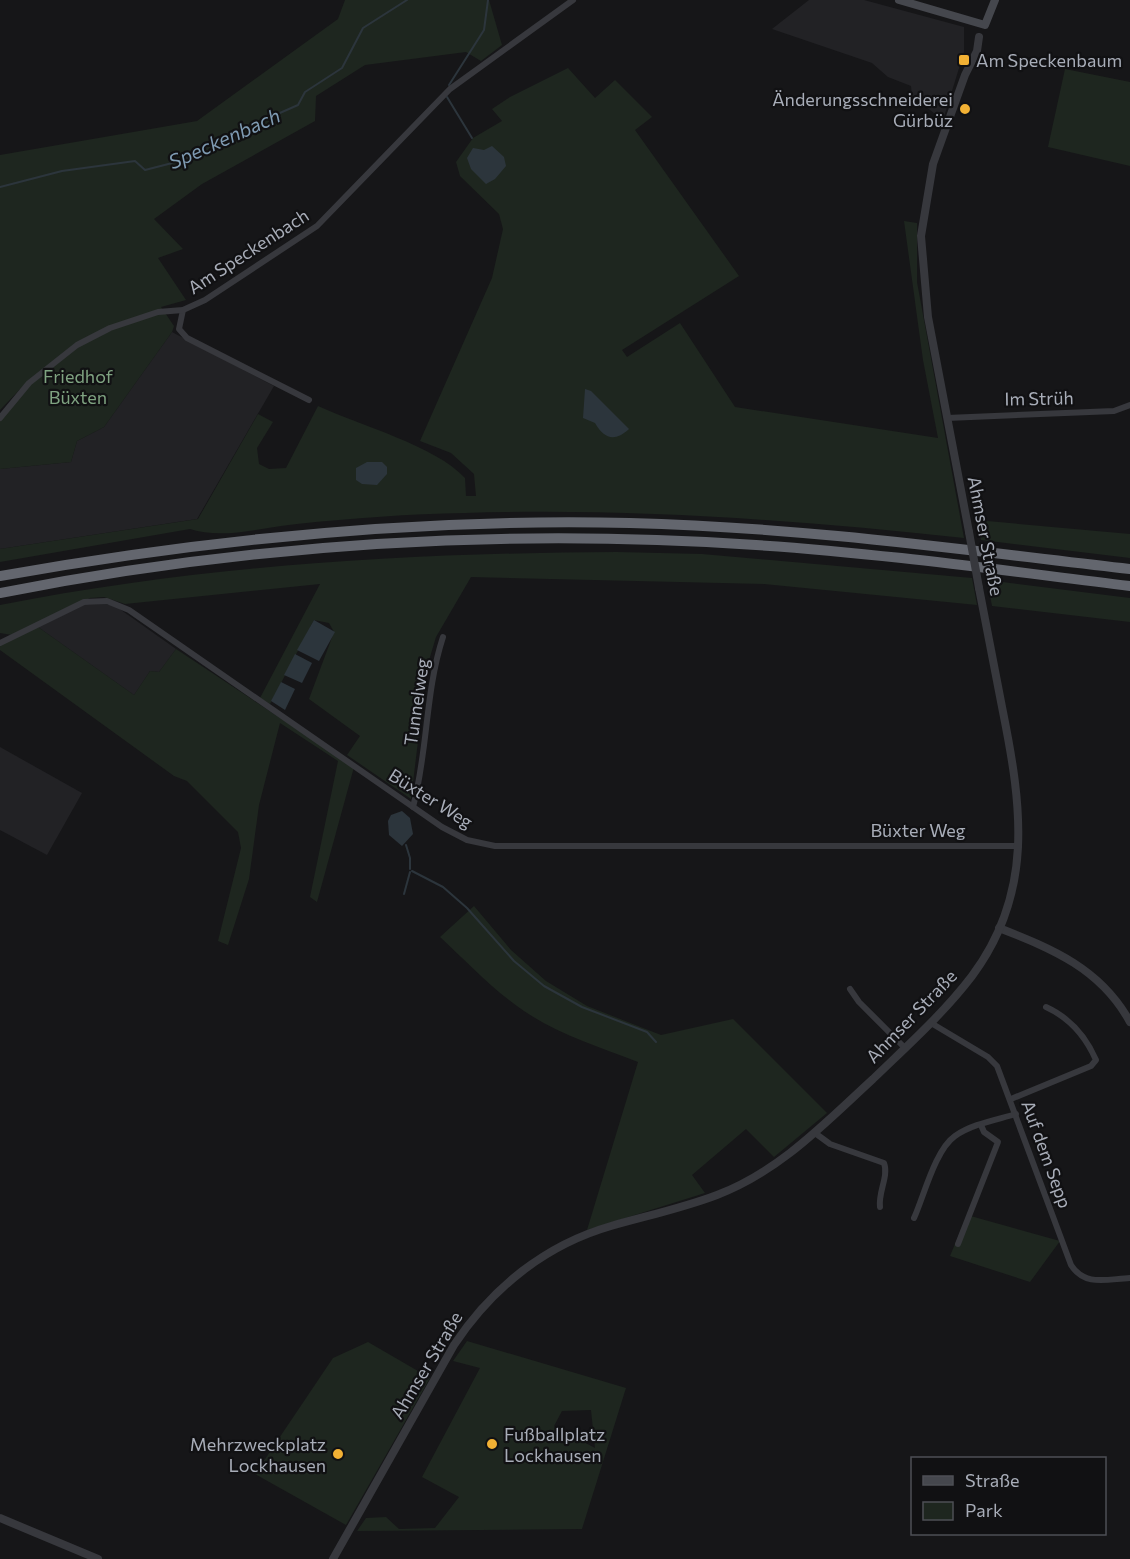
<svg xmlns="http://www.w3.org/2000/svg" width="1130" height="1559" font-family="Commissioner,sans-serif">
<rect width="100%" height="100%" fill="#161618"/>
<g fill="#222225">
<path d="M809,0H864L964,27V52L943,120L912,96L911,86L888,77L872,63L772,29Z"/>
<path d="M172,332L274,386L197,519L0,549V469L71,462L77,441L104,427Z"/>
<path d="M100,604L114,605L176,649L159,672L150,671L134,695L38,627L84,605Z"/>
<path d="M0,747L82,793L47,855L0,830Z"/>
</g>
<g fill="#1e261f" fill-rule="evenodd">
<path d="M345,0H489L502,45L481,61L466,52L365,65L316,96L315,121L202,184L154,219L183,249L158,258L186,300L161,307L174,326L172,332L104,427L77,441L71,462L0,469V418L26,383L0,410V155L197,121L338,19Z"/>
<path d="M568,68L595,98L615,80L652,117L635,130L739,276L622,350L627,357L680,323L735,407L938,438L923,360L904,221L917,223V282L964,538C797,520 633,508 465,513C409,514 353,518 297,524C263,527 223,540 190,529L0,562V549L198,519L258,414L273,422L257,448L259,464L269,469L286,468L318,406C359,425 436,446 465,478L466,496H476L474,474L451,453L420,441L492,278L503,229L499,214L460,176L456,162L473,138L502,121L492,109L510,97Z"/>
<path d="M1065,69L1130,82V166L1048,147Z"/>
<path d="M976,520L1130,534V558L981,540Z"/>
<path d="M617,552L702,554L972,578L977,605L764,584L471,577L436,637L427,667L411,799L347,755L360,736L309,699L334,632L329,623L314,620L270,704L260,698L320,584L125,604L104,597L90,598L12,635L0,633V605C204,565 410,553 617,552Z"/>
<path d="M987,580L1130,598V622L992,606Z"/>
<path d="M38,627L134,695L150,671L159,672L176,649L354,767L317,902L310,897L338,761L280,723L259,805L249,879L228,945L218,941L241,848L238,832L187,781L174,776L0,650V645Z"/>
<path d="M474,906L511,950L546,981L587,1006L661,1035L733,1019L827,1113L774,1157L746,1129L692,1175L705,1193L587,1230L638,1062C599,1047 558,1034 524,1011C493,990 467,962 440,937Z"/>
<path d="M967,1215L1060,1241L1030,1282L950,1256Z"/>
<path d="M467,1341L626,1388L582,1529L357,1531L366,1518L386,1517L399,1529L435,1528L459,1497L422,1477L480,1368L453,1361ZM591,1410L595,1448L554,1426L562,1411Z"/>
<path d="M368,1342L430,1378L346,1525L255,1474L333,1358Z"/>
</g>
<g fill="#2c353c">
<path d="M492,146L504,157L506,166L495,179L486,184L471,169L467,158L473,148L484,150Z"/>
<path d="M585,389L591,391L629,429C615,442 604,439 595,423L583,418Z"/>
<path d="M367,462H382L387,467V474L377,485L362,484L356,480V468Z"/>
<path d="M314,620L335,632L319,661L297,650Z"/>
<path d="M295,654L312,663L302,683L284,675Z"/>
<path d="M281,682L295,689L285,710L271,701Z"/>
<path d="M402,811L410,818L413,834L402,846L389,835L388,821L391,815Z"/>
</g>
<g fill="none" stroke-linecap="round" stroke-linejoin="round">
<g stroke="#2c353c" stroke-width="2">
<path d="M449,85L484,30L488,0"/>
<path d="M447,97L472,138"/>
<path d="M0,187L62,171L135,161L145,170L184,160L212,143L298,105L305,92L342,68L363,28L407,0"/>
<path d="M406,845L410,858V869"/>
<path d="M412,871L443,887L467,908L514,961L544,986L582,1007L647,1032L656,1042"/>
<path d="M404,894L410,872"/>
</g>
<g stroke="#37383d" stroke-width="6">
<path d="M183,310L179,329L187,338L309,400"/>
<path d="M0,418L29,383L77,345L110,328L158,312L183,310L205,300L317,226L450,89L573,0"/>
<path d="M947,418L1114,411L1130,405"/>
<path d="M0,643L84,602L107,601L129,610L442,827L467,840L495,846H1019"/>
<path d="M413,807C428,751 425,692 443,637"/>
<path d="M850,989L859,1002L905,1048"/>
<path d="M931,1023L988,1057L997,1066L1071,1265C1085,1287 1107,1279 1130,1278"/>
<path d="M1011,1099L1091,1066L1096,1060C1086,1037 1070,1018 1046,1007"/>
<path d="M815,1133L830,1144L884,1163C889,1176 878,1192 880,1207"/>
<path d="M914,1218C924,1196 935,1150 955,1136C972,1124 996,1120 1016,1114"/>
<path d="M958,1244L998,1142L984,1132L981,1125"/>
</g>
<g stroke="#37383d" stroke-width="8">
<path d="M969,532L928,317L921,236L933,164L965,75L977,51L979,37"/>
<path d="M999,928C1053,949 1101,969 1130,1022"/>
<path d="M0,1518L98,1559"/>
<path d="M333,1559L454,1345C492,1288 545,1245 611,1226C646,1216 683,1208 717,1195C780,1171 825,1123 873,1079C907,1046 943,1014 972,976C1034,893 1022,807 1003,712C995,671 987,629 979,588"/>
</g>
<path stroke="#45474d" stroke-width="8" d="M899,0L985,25L995,0"/>
<g stroke="#63666e" stroke-width="10">
<path d="M0,576C208,539 418,518 630,523C798,527 964,550 1130,569"/>
<path d="M0,593C248,544 504,528 756,545C881,553 1006,571 1130,586"/>
</g>
<path stroke="#37383d" stroke-width="8" d="M969,532L979,588"/>
</g>
<g fill="#f2b134" stroke="#111113" stroke-width="2">
<rect x="958" y="54" width="12" height="12" rx="3"/>
<circle cx="965" cy="109" r="6"/>
<circle cx="492" cy="1444" r="6"/>
<circle cx="338" cy="1454" r="6"/>
</g>
<g text-anchor="middle" dominant-baseline="central" stroke-width="4.5" stroke-linejoin="round" paint-order="stroke">
<g font-size="18" fill="#a8adb8" stroke="#111113" text-anchor="start">
<text x="976" y="60">Am Speckenbaum</text>
<text x="953" y="99" text-anchor="end">Änderungsschneiderei<tspan x="953" dy="21">Gürbüz</tspan></text>
<text x="504" y="1434">Fußballplatz<tspan x="504" dy="21">Lockhausen</tspan></text>
<text x="326" y="1444" text-anchor="end">Mehrzweckplatz<tspan x="326" dy="21">Lockhausen</tspan></text>
</g>
<g font-size="18" fill="#a8adb8" stroke="#111113">
<text transform="translate(248 251) rotate(-33)">Am Speckenbach</text>
<text transform="translate(1039 398) rotate(-1)">Im Strüh</text>
<text transform="translate(986 536) rotate(79)">Ahmser Straße</text>
<text transform="translate(416 702) rotate(-82)">Tunnelweg</text>
<text transform="translate(431 798) rotate(32)">Büxter Weg</text>
<text x="918" y="830">Büxter Weg</text>
<text transform="translate(911 1016) rotate(-46)">Ahmser Straße</text>
<text transform="translate(1047 1154) rotate(70)">Auf dem Sepp</text>
<text transform="translate(426 1365) rotate(-59)">Ahmser Straße</text>
</g>
<g font-size="18" fill="#7fa381" stroke="#111113">
<text x="78" y="376">Friedhof<tspan x="78" dy="21">Büxten</tspan></text>
</g>
<g font-size="20" font-style="italic" fill="#7f9bb3" stroke="#111113">
<text transform="translate(224 138) rotate(-24)">Speckenbach</text>
</g>
</g>
<rect x="911" y="1457" width="195" height="78" fill="#111113" stroke="#4d4f55" stroke-width="1.5"/>
<rect x="923" y="1476" width="30" height="9" fill="#45474d" stroke="#4d4f55" stroke-width="1.5"/>
<text x="965" y="1487" font-size="18" fill="#a8adb8">Straße</text>
<rect x="923" y="1502" width="30" height="18" fill="#1e261f" stroke="#4d4f55" stroke-width="1.5"/>
<text x="965" y="1517" font-size="18" fill="#a8adb8">Park</text>
</svg>
